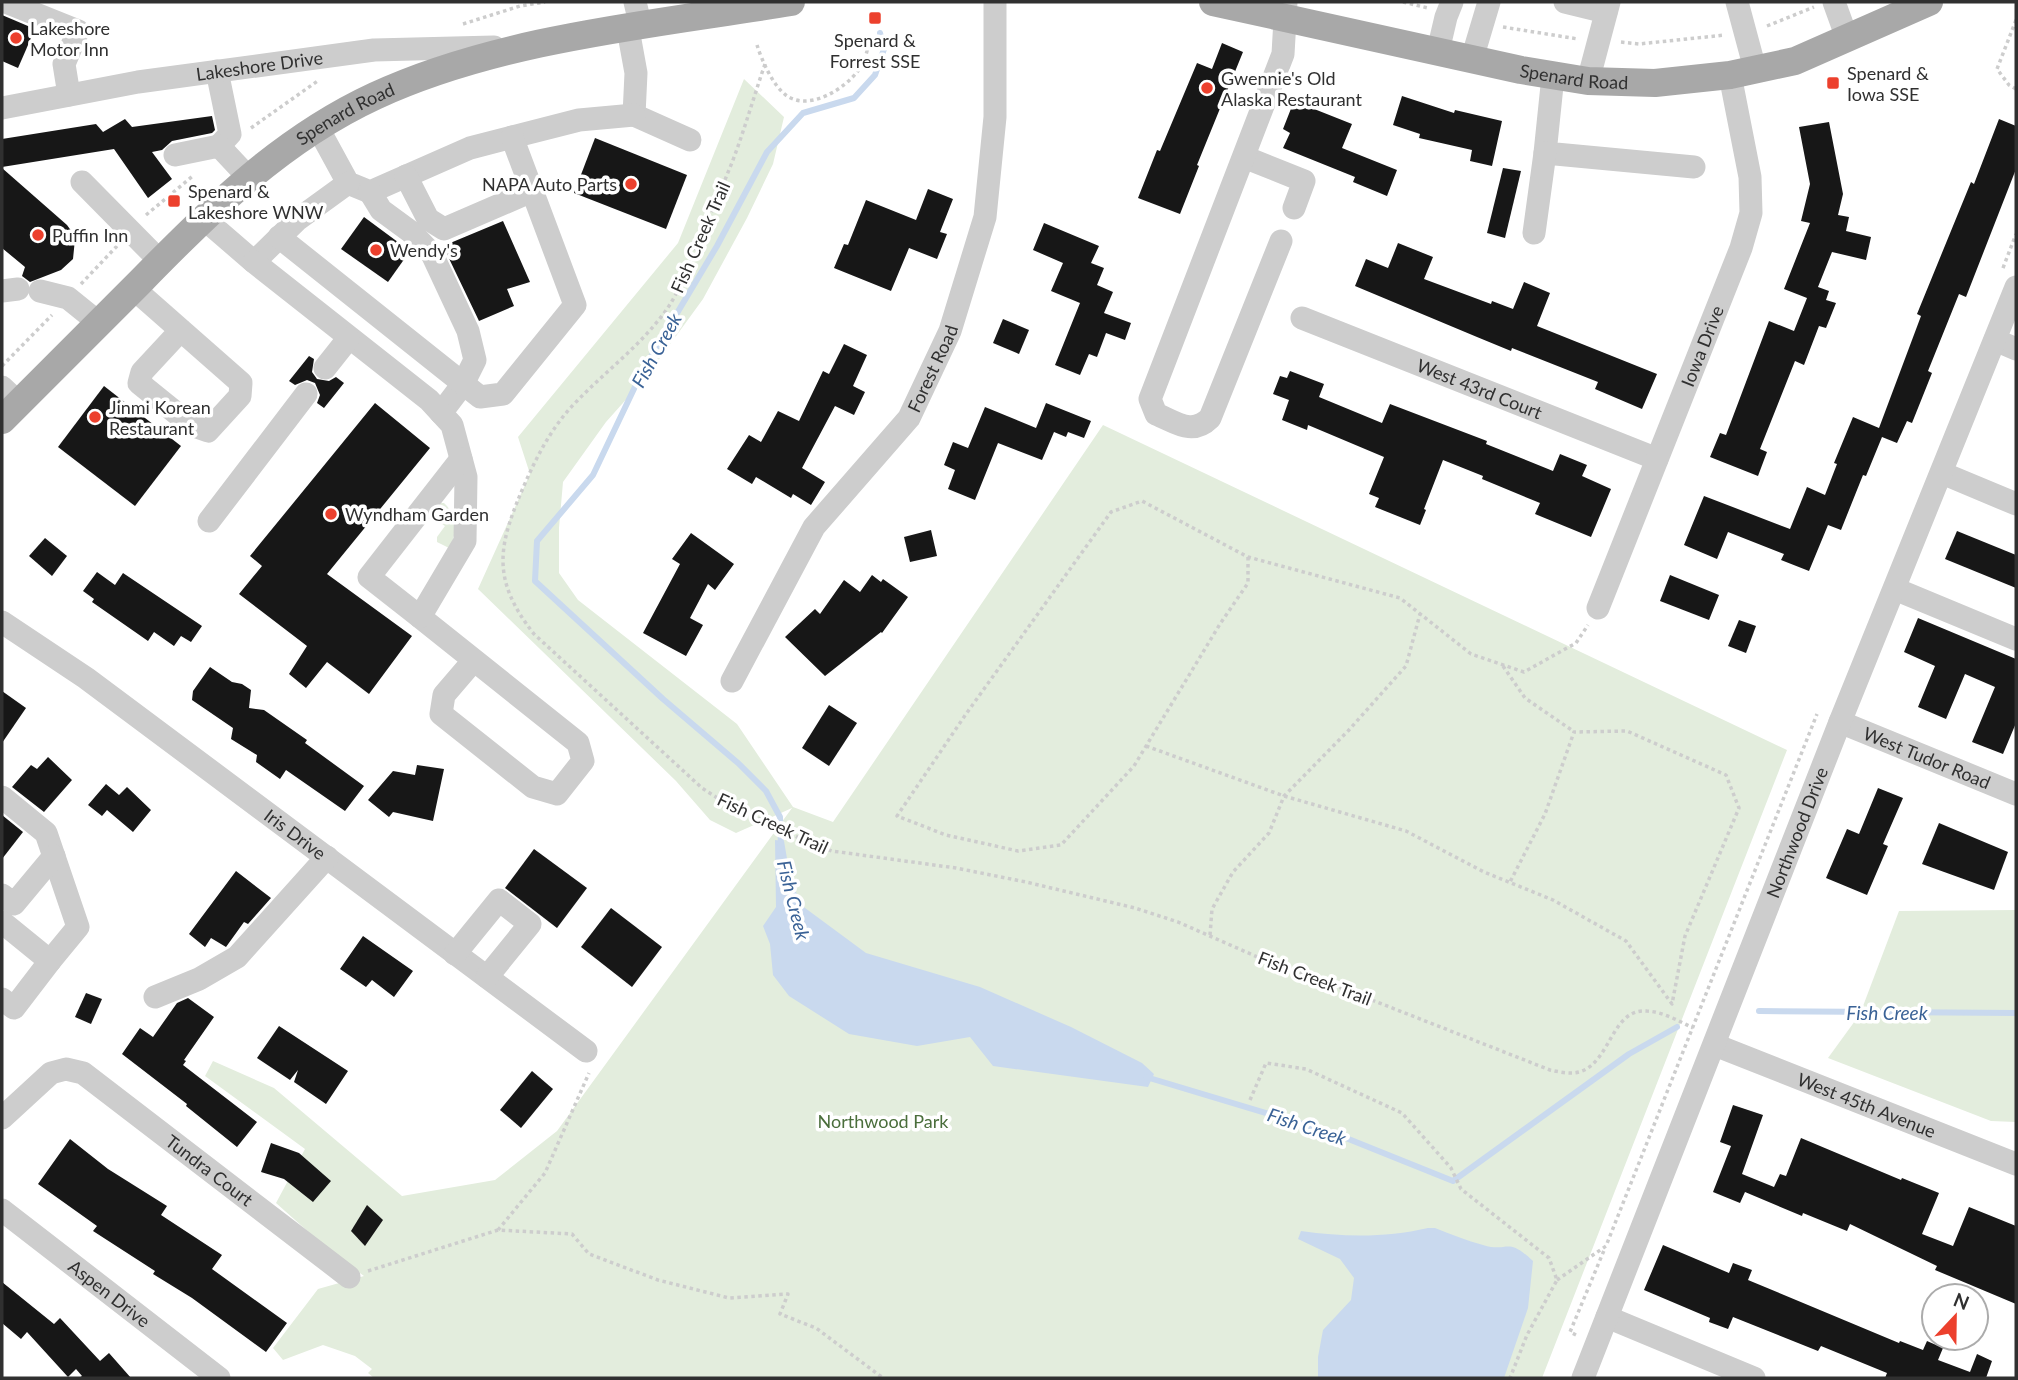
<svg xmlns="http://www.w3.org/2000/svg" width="2018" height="1380" font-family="Lato,sans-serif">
<rect width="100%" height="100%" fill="#fff"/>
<g fill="#e3eddd">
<path d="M744,79L784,117L773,164L747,218L703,299L647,376L606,422L563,482L559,528V573L578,600L737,724L793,807L833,822L1103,425L1787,750L1542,1378H374L368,1373L372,1369L355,1356L323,1345L283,1360L273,1348L318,1289L364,1276L331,1252L276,1203L305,1149L205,1076L213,1061L274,1088L402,1196L495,1180L557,1131L792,808L736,833L710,820L676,781L478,589L530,474L518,437L678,243Z"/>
<path d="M441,503H444C457,515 458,533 449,548L437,542V537L445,526L431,516Z"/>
<path d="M2016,910V1122L1991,1121L1828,1058L1860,1014L1899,911Z"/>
</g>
<g fill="#c9d9ee">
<path d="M775,840L784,841L790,876L801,905L866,953L980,987L1071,1027L1142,1063L1154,1074L1148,1087L993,1066L970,1037L917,1046L849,1034L789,996L773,975L770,944L763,926L776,907Z"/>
<path d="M1428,1228H1435C1451,1234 1467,1241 1483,1245C1509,1253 1506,1236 1533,1261L1528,1308L1504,1378H1318V1357L1323,1330L1351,1300L1354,1278L1340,1259L1298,1239L1301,1231C1344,1237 1385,1238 1428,1228Z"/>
</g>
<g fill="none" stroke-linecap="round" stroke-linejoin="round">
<g stroke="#c9d9ee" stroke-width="6">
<path d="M781,846L780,817L766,791L738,763L663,699L535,581L537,541L593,475L642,372L717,246L767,152L803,113L854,98L875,75L884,49L880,33"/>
<path d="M1759,1011L2016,1013"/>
<path d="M1146,1077L1336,1134L1453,1181L1629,1054L1677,1027"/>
</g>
</g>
<g fill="#171717">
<path d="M2,15L35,29L18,68L2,61Z"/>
<path d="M1222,43L1243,52L1197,165L1199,166L1180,214L1138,198L1157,150L1160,151L1197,63L1212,69Z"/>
<path d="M1402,96L1454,113L1455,110L1502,121L1492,166L1470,161L1472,150L1419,138L1420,134L1393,125Z"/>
<path d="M1294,101L1352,124L1342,148L1397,170L1387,196L1353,182L1355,177L1283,148L1290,133L1283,129Z"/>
<path d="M212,116L215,130L212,133L172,141L162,150L152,152L172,179L148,198L114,149L2,167V139L96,124L103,132L125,119L132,127Z"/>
<path d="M1999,119L2016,126V169L1966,297L1959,294L1928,371L1932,373L1912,423L1907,421L1897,443L1882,437L1866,476L1863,475L1841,530L1828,525L1809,571L1781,560L1784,554L1728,532L1717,559L1684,545L1704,496L1790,529L1807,487L1825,495L1837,464L1834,463L1853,417L1879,428L1921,316L1917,314L1971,182L1974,184Z"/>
<path d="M1829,122L1843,194L1838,215L1849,217L1846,231L1871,237L1866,260L1832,252L1818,287L1829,291L1826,300L1836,303L1826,328L1819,326L1804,365L1795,361L1760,449L1767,452L1758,476L1710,457L1720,433L1726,435L1769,321L1794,331L1807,298L1784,289L1810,223L1801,221L1810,184L1799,127Z"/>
<path d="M595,138L687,175L666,229L574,193Z"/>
<path d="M2,168L67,225L72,232L75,239L73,259L61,270L30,282L22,276L25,267L2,248Z"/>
<path d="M1503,168L1521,171L1505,238L1487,233Z"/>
<path d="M928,189L953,199L940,232L947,234L937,259L909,248L891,291L834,268L844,244L848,245L866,200L916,220Z"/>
<path d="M364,217L410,251L388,282L341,249Z"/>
<path d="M503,221L530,282L507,289L514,306L479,321L443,246Z"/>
<path d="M1044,223L1099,246L1091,263L1104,268L1097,285L1113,292L1104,313L1131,323L1125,340L1106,333L1097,357L1089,354L1080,375L1055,365L1080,303L1051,291L1063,263L1033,250Z"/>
<path d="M1398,243L1433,257L1424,279L1491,304L1492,301L1513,309L1524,282L1550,293L1537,326L1657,374L1642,409L1595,389L1598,382L1512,348L1511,351L1477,337L1355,286L1366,259L1388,268Z"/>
<path d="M1003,319L1029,330L1019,354L993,343Z"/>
<path d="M844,344L867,355L853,386L865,392L854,415L835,406L802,468L825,482L811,505L793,494L791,498L756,477L752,484L727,469L749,435L761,442L778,411L799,421L823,371L829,374Z"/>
<path d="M309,356L314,359L312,372L317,379L329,381L336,377L344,383L324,408L317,403L320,395L315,383L307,380L295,385L289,381Z"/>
<path d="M1290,371L1324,384L1319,397L1382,423L1390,404L1487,441L1486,444L1553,471L1560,454L1587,465L1582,476L1611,489L1591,537L1535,514L1540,503L1482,479L1483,476L1443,460L1424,509L1426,510L1420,525L1375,507L1379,498L1369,494L1384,457L1308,425L1307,430L1282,420L1289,400L1273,394L1280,376L1287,378Z"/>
<path d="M104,386L181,446L135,506L58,447Z"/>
<path d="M375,403L430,448L327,574L412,636L369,694L327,662L306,688L289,674L307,646L239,594L262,566L250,556Z"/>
<path d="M1046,403L1091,421L1084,438L1068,432L1066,437L1054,432L1042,460L998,443L975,500L948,489L955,470L944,465L953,442L968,448L985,407L1036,428Z"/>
<path d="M931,530L937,556L910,562L904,537Z"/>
<path d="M1957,531L2016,555V588L1945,559Z"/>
<path d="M691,533L734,564L715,590L708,584L690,618L703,625L686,656L643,633L680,564L672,559Z"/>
<path d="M45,538L67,556L52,576L29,556Z"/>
<path d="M97,572L115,585L123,573L202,626L191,642L181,636L174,646L154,632L148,641L92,602L94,599L83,591Z"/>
<path d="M872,575L881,582L883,579L908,597L882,633L881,632L825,676L785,637L815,609L820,614L844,580L860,592Z"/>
<path d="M1670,575L1719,595L1709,620L1660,601Z"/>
<path d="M1918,618L2016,659V723L2003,754L1972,742L1995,687L1965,674L1946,719L1918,707L1935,666L1904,652Z"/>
<path d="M1739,620L1756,626L1746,653L1728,646Z"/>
<path d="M210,667L232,682L242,684L251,690L249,708L264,710L307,740L305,743L364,786L345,811L286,770L280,779L256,762L257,755L231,739L233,728L192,700L193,691Z"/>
<path d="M2,691L26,708L2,743Z"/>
<path d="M829,705L857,723L829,766L802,748Z"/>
<path d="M48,757L72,780L44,812L12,787L31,765L37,769Z"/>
<path d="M417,765L444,769L433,821L393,812L389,817L368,800L393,771L415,775Z"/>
<path d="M106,784L119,795L127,787L151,810L133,832L107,810L102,816L88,805Z"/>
<path d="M1878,788L1903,798L1883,844L1888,846L1867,895L1826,878L1847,829L1859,834Z"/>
<path d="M2,815L23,832L2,859Z"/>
<path d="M1939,823L2008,852L1994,890L1922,864Z"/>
<path d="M534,849L587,888L557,928L505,888Z"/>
<path d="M236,871L271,898L248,924L244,922L226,947L211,938L205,947L189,934Z"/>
<path d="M611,908L662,947L632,987L581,947Z"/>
<path d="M363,936L413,971L394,997L372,980L366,987L340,969Z"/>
<path d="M86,993L102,999L91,1024L75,1017Z"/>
<path d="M188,998L214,1017L184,1060L186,1061L183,1065L257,1122L237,1147L186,1106L187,1104L122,1054L140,1028L153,1037L177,1003Z"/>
<path d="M279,1026L348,1071L326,1104L294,1082L298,1070L290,1080L257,1058Z"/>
<path d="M532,1071L553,1089L521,1128L500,1110Z"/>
<path d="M1733,1105L1763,1115L1742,1174L1774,1187L1780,1174L1786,1176L1801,1138L1901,1180L1902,1178L1939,1193L1922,1234L1953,1246L1969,1207L2016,1226V1304L1935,1270L1937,1266L1850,1224L1847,1231L1803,1213L1802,1216L1745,1192L1740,1203L1713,1192L1731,1146L1720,1142Z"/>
<path d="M70,1139L108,1169L167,1206L161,1215L222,1255L212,1269L287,1323L266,1352L192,1298L153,1274L155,1271L93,1231L97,1226L38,1184Z"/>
<path d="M271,1143L299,1153L331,1181L313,1202L284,1179L261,1172Z"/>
<path d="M367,1205L383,1220L365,1246L351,1231Z"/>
<path d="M1663,1245L1729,1273L1733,1263L1752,1270L1748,1280L1899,1343L1900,1341L1923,1350L1927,1341L1943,1348L1938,1360L1970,1372L1977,1354L1992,1361L1986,1378H1885L1887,1373L1821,1346L1818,1351L1733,1317L1728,1329L1709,1322L1710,1318L1644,1290Z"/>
<path d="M2,1282L54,1324L60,1318L100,1361L109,1353L131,1378H79L82,1376L76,1369L68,1377L27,1332L21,1339L2,1323Z"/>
</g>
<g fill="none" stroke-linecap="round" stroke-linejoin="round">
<g stroke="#cdcdcd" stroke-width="3.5" stroke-dasharray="3.5 3.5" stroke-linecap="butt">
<path d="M1403,2L1428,8"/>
<path d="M2016,20L1997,69L2009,85L2016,89"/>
<path d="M463,24L520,6L545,2"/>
<path d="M1767,26L1814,7"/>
<path d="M1503,27L1578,39"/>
<path d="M1621,42L1639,44L1725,35"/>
<path d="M757,45C762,61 773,86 787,96C810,111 844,89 858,71C866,60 868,48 870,35"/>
<path d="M765,64C754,96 745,128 733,160C723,185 713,209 702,233C692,258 683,284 669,306C644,343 608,369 577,401C554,424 539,452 526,481C499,543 489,577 534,634L702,788L722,801L814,845L832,851L956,868L1026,882L1135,908L1178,922L1262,959L1326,982L1550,1070C1560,1072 1572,1075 1582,1071C1611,1060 1612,1008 1647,1011C1663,1012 1679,1021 1693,1028"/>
<path d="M251,128L319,80"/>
<path d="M146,215L194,175"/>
<path d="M2003,268L2016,234"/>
<path d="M81,284L117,246"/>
<path d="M2,366L52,315"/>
<path d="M1248,557V583L1220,624L1134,766L1061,845L1018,851L946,835L897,816L966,714L1111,512L1142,501L1248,557L1400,598L1471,654L1524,672L1576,643L1588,625"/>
<path d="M1503,666L1525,698L1573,731"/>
<path d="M1146,746L1284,796L1406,831L1484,872L1553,900L1626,941L1672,1004L1685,936L1739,808L1726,775L1627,731L1574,732L1545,814L1510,882"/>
<path d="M1210,935L1212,909L1233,872L1269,833L1284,796L1348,731L1406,666L1420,614"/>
<path d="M1250,1100L1266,1063L1306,1069L1402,1113L1451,1168L1461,1189L1549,1258L1557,1280L1527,1335L1510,1378"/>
<path d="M498,1230L545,1173L589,1073"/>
<path d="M368,1271L498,1230L572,1234L589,1254L658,1280L729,1298L788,1294L780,1314L816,1328L883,1378"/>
<path d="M1557,1280L1606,1246L1817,714"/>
<path d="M1576,1335L1570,1332L1605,1248"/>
</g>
<g stroke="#cdcdcd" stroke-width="23">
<path d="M6,2L78,31L64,64L69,95"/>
<path d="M635,2L641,27"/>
<path d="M1565,2L1606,12"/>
<path d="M1737,2L1755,69"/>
<path d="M1834,2L1847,38"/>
<path d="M628,29L636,73L634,115L690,140"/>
<path d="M1438,51L1446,17L1452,2"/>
<path d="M1472,59L1489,2"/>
<path d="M217,71L230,134L219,146"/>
<path d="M1553,76L1545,153L1694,167"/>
<path d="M1588,81L1609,2"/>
<path id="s1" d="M2,108L138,82L374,50L494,47"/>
<path d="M318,128L348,183L370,192L470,148L579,120L634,115"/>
<path d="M175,155L219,146L248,177"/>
<path d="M1244,157L1304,181L1294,208"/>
<path d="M406,176L428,219L444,229L532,191"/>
<path d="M82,182L160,261"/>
<path d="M370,192L381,210L411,232L432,254L468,331L475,360L463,384L441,413"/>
<path d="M203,218L254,262L297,220L348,183"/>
<path d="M1534,233L1545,153"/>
<path d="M279,237L480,397L503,394L575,305L512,137"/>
<path d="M1281,241L1210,418C1192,436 1176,422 1156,414L1150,399L1283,54L1286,2"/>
<path d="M254,262L429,400L452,425L466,477L465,541L420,617L578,743L583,761L557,794L533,787L441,714L444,695L474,660"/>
<path d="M133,288C169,320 205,351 241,383L240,396L208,431L191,425L139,383L142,372L181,330"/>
<path d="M2,291L18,289"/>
<path d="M40,291L68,298L99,323"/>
<path id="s2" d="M1302,318L1657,459"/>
<path d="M1995,340L2016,349"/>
<path d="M325,368L348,339"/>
<path d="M2,387L19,403"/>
<path d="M1942,473L2016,504"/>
<path d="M209,521L306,394"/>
<path d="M1895,589L2016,639"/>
<path id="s3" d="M1598,608L1741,248L1751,213L1750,177L1730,75"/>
<path d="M420,617L369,577L461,459"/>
<path id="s4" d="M2,622L86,678L586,1051"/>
<path id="s5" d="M732,681L814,527L909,418L950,331L985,217L995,117V2"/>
<path id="s6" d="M1840,722L2016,794"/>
<path d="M2,797L46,833L78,927L50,961"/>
<path d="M2,895L14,904L54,856"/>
<path d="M2,922L50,961L14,1008L2,999"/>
<path d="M455,954L499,900L530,924L487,977"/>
<path d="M155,997L199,979L237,957L327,857"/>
<path id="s7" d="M1715,1045L2016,1164"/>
<path id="s8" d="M2,1118L51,1073L66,1069L83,1073L349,1277"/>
<path id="s9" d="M2,1210L219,1378"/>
<path d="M1607,1317L1754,1378"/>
<path id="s10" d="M1583,1378L1840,722L2016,287"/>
</g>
<g stroke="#a8a8a8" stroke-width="28">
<path id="s11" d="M1213,2L1521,70L1588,81L1655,83L1730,75L1795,61L1929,2"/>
<path id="s12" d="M2,420C48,374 94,328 140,282C210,210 282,139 375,96C500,38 656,24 791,2"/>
</g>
</g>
<g fill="#ec402d" stroke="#fff" stroke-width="2.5">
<rect x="868" y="11" width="14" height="14" rx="3.5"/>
<circle cx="16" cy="38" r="7"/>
<rect x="1826" y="76" width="14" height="14" rx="3.5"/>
<circle cx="1207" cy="88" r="7"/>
<circle cx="631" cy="184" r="7"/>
<rect x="167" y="194" width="14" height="14" rx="3.5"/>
<circle cx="38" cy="235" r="7"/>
<circle cx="376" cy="250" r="7"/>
<circle cx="95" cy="417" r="7"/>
<circle cx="331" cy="514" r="7"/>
</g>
<g text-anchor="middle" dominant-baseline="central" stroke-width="7" stroke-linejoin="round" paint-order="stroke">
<g font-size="18" fill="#303030" stroke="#fff" text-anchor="start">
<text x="30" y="28">Lakeshore<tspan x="30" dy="21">Motor Inn</tspan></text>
<text x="875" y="40" text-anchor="middle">Spenard &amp;<tspan x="875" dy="21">Forrest SSE</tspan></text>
<text x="1847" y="73">Spenard &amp;<tspan x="1847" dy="21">Iowa SSE</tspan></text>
<text x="1221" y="78">Gwennie's Old<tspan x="1221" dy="21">Alaska Restaurant</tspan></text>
<text x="617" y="184" text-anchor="end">NAPA Auto Parts</text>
<text x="188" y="191">Spenard &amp;<tspan x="188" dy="21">Lakeshore WNW</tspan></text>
<text x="52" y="235">Puffin Inn</text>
<text x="390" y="250">Wendy's</text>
<text x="109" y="407">Jinmi Korean<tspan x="109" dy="21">Restaurant</tspan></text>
<text x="345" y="514">Wyndham Garden</text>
</g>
<g font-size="18" fill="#303030" stroke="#fff">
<text stroke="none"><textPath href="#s1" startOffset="261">Lakeshore Drive</textPath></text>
<text stroke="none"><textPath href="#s11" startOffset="369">Spenard Road</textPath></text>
<text stroke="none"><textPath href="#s12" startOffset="462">Spenard Road</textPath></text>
<text transform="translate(700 237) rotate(-66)">Fish Creek Trail</text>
<text stroke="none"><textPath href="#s3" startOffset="282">Iowa Drive</textPath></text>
<text stroke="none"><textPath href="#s5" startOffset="374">Forest Road</textPath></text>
<text stroke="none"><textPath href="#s2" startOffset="191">West 43rd Court</textPath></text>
<text stroke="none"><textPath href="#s6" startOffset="94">West Tudor Road</textPath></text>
<text transform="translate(773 823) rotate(25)">Fish Creek Trail</text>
<text stroke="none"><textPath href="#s10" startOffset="586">Northwood Drive</textPath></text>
<text stroke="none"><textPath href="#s4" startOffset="362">Iris Drive</textPath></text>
<text transform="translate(1315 978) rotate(21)">Fish Creek Trail</text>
<text stroke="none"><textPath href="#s7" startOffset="163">West 45th Avenue</textPath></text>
<text stroke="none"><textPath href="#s8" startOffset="259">Tundra Court</textPath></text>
<text stroke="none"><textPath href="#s9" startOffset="136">Aspen Drive</textPath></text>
</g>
<g font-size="18" fill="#4a6e3b" stroke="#fff">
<text x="883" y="1121">Northwood Park</text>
</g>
<g font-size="19" font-style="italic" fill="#3a6296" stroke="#fff">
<text transform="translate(656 350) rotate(-61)">Fish Creek</text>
<text transform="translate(794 900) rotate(76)">Fish Creek</text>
<text x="1887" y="1012">Fish Creek</text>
<text transform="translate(1307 1126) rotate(18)">Fish Creek</text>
</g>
</g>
<rect width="2018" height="1380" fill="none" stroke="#303030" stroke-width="7"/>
<g transform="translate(1955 1317) rotate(22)"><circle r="33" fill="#ffffff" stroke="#acacac" stroke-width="2"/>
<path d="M0-5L12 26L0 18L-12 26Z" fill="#ec402d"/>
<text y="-10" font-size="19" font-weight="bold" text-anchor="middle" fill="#303030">N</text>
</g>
</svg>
